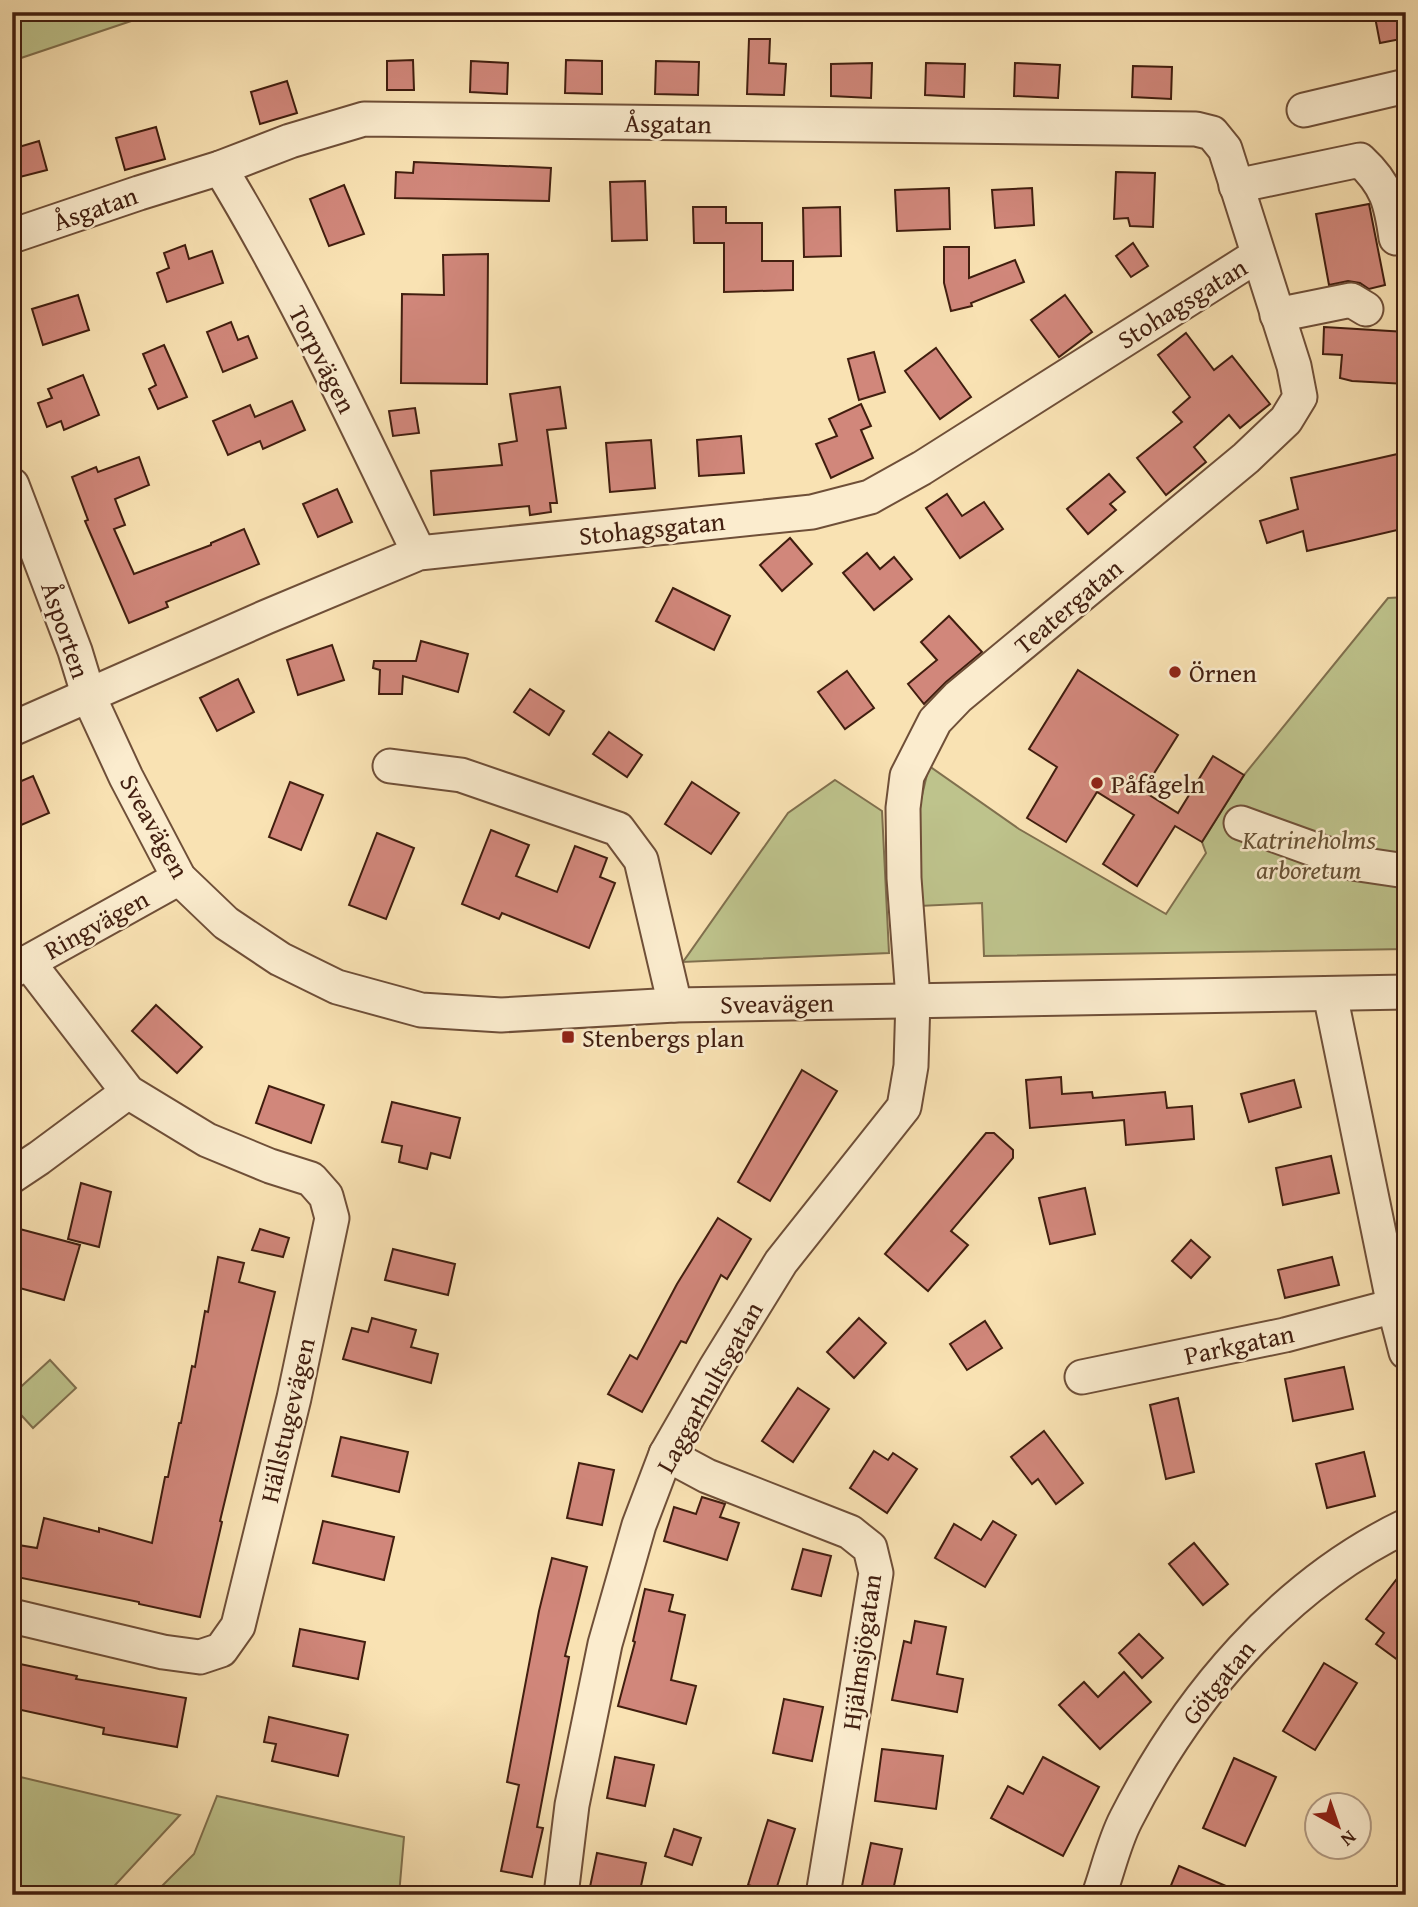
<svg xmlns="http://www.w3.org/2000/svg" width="1418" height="1907" font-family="'Gentium Book Plus',serif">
<rect width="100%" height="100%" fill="#f9e2b3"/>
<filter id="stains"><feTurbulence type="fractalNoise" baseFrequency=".00286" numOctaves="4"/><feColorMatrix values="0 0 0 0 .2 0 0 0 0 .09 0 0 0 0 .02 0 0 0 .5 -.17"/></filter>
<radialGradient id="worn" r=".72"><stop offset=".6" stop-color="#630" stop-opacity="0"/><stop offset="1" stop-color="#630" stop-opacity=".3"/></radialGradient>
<g fill="#bec38c" stroke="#80704e" stroke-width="2">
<path d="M12,12H158L12,61Z"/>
<path d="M1406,597V949L984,956L982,903L919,906L914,829L929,766L1019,829L1166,914L1206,853L1202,842L1244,775L1388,598Z"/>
<path d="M835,780L882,811L889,953L683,962L788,813Z"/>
<path d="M50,1360L76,1388L33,1428L12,1405V1395Z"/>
<path d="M12,1775L180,1815L106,1895H12Z"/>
<path d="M217,1796L404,1837L399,1895H153L194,1854Z"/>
</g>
<g fill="#d1877b" stroke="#411e0f" stroke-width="2">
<path d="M1374,12H1406V38L1380,43Z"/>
<path d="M749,39H770L769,63L786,64L784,95L747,94Z"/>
<path d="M413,60L414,90H387V61Z"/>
<path d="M566,60L602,61V94L565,93Z"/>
<path d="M471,61L508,63L507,94L470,92Z"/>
<path d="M656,61L699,62L698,95L655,94Z"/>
<path d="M872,63L871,98L831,96V64Z"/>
<path d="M926,63L965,64L964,97L925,95Z"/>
<path d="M1015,63L1060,65L1058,98L1014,96Z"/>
<path d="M1133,66L1172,67L1171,99L1132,97Z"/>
<path d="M287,81L297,113L260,124L251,92Z"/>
<path d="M156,127L165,159L125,170L116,138Z"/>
<path d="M39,141L47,170L12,179V149Z"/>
<path d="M414,162L551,168L549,201L395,198L396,172L413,173Z"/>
<path d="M1116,172L1155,173L1153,227L1130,226L1128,218L1114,219Z"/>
<path d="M645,181L647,240L612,241L610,182Z"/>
<path d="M344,185L364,234L329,246L310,199Z"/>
<path d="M949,188L950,229L897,231L895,190Z"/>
<path d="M1032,188L1034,225L995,228L992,190Z"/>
<path d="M1369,204L1385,285L1369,289L1360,283L1348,281L1329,285L1316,214Z"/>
<path d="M693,207H726V223H762V261H793V290L724,292V243H694Z"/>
<path d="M840,207L841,256L804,257L803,208Z"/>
<path d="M1133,243L1148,266L1131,277L1116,256Z"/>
<path d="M185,245L189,259L212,251L223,283L167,302L157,273L169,268L164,253Z"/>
<path d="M944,247H969V278L1015,260L1024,282L971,303L972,306L951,311L944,283Z"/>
<path d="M488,254L487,384L401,383L402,294L444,295L443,255Z"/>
<path d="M78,295L89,330L43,345L32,309Z"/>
<path d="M1065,295L1092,332L1059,357L1031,320Z"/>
<path d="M231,322L238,340L248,336L257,358L223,372L207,332Z"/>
<path d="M1324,327L1406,332V384L1352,381L1340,378L1342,355L1323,354Z"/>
<path d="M1186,333L1214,370L1232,356L1270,404L1240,428L1229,415L1194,447L1206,462L1166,495L1137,458L1182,422L1173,412L1190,397L1158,355Z"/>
<path d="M164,345L187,397L158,409L149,389L156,385L143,354Z"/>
<path d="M936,348L971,397L940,419L905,371Z"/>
<path d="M874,352L885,392L859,400L848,359Z"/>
<path d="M83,375L99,415L64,430L61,421L47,427L38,403L52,398L48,389Z"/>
<path d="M560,387L566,428L547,430L557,503H550L551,512L530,515L529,506L434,515L431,471L502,465L499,444L517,441L510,394Z"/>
<path d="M292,401L305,430L263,449L260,441L228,455L213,421L250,405L255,417Z"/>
<path d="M861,404L871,426L861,430L873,458L831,478L816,444L837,436L829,419Z"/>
<path d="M415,408L419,433L393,436L389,411Z"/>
<path d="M741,436L744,473L699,476L697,440Z"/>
<path d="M651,440L655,488L610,492L606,443Z"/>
<path d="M1402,453L1406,468V528L1307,551L1303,531L1267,543L1260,521L1298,509L1291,478Z"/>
<path d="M139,457L149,485L115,499L125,525L114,529L134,574L211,545V543L244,529L259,564L166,602L168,607L129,623L85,521L88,520L72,477L96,467L98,472Z"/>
<path d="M1109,474L1125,492L1110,504L1116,510L1088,534L1067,509Z"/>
<path d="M337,489L352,522L318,537L303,504Z"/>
<path d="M947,494L962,516L984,502L1003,529L960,558L926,508Z"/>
<path d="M790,538L812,564L782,591L760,565Z"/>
<path d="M867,553L880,569L894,557L912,579L874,610L843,573Z"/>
<path d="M673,588L730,616L714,650L656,621Z"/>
<path d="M949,616L982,652L946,682L924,704L908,684L937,660L921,642Z"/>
<path d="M421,641L468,654L458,692L403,676L402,694H379L380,670L373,668L374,661H416Z"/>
<path d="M332,645L344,680L298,695L287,660Z"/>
<path d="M1078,670L1178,735L1143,791L1178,813L1213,756L1244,775L1202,842L1175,826L1137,886L1103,864L1134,815L1097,792L1066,842L1027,818L1057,767L1029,749Z"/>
<path d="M847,671L874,708L845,729L818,692Z"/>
<path d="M238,679L254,712L217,731L200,698Z"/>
<path d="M530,689L564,711L549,735L514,712Z"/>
<path d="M609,732L642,755L627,777L593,754Z"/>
<path d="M33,776L49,813L12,829V785Z"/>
<path d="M290,782L323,795L301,850L269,837Z"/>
<path d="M692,782L739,813L711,854L665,824Z"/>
<path d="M491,830L529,845L516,876L557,892L575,846L607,858L600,877L615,883L589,948L502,913L499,919L462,904Z"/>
<path d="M377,833L414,848L386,919L349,905Z"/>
<path d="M156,1005L202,1047L177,1073L132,1031Z"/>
<path d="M802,1070L837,1091L770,1201L738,1182Z"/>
<path d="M1061,1077L1062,1094L1092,1092L1093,1098L1165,1092L1167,1108L1192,1106L1194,1139L1126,1145L1124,1120L1030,1128L1026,1080Z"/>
<path d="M1294,1080L1301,1107L1249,1122L1241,1094Z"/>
<path d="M269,1086L324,1105L311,1143L256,1123Z"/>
<path d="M392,1102L460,1118L450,1158L431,1153L427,1169L399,1162L402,1146L382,1142Z"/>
<path d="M986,1133H994L1013,1150V1158L951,1231L968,1245L928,1291L885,1254Z"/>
<path d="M1331,1156L1339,1193L1283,1205L1276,1168Z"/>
<path d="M81,1183L111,1192L99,1247L68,1239Z"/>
<path d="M1085,1188L1095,1234L1050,1244L1039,1198Z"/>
<path d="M718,1218L751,1239L727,1279L721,1275L686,1343L681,1341L642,1412L608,1394L630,1355L637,1359L677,1284Z"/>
<path d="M16,1228L80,1245L64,1300L12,1286V1245Z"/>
<path d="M260,1229L289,1238L283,1257L252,1250Z"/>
<path d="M1191,1240L1210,1257L1191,1278L1172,1261Z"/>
<path d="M393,1249L455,1264L448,1295L385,1280Z"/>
<path d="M218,1257L244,1263L239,1282L275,1292L220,1521L222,1522L200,1617L139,1604V1602L12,1576V1544L37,1548L44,1518L99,1532V1528L152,1543L165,1477H168L179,1423H181L192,1366L195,1367L205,1311L208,1312Z"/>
<path d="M1332,1257L1339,1285L1285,1298L1278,1270Z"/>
<path d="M372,1318L416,1330L411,1347L438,1354L431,1383L343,1359L352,1328L368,1332Z"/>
<path d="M859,1318L886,1343L854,1378L827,1352Z"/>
<path d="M985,1321L1002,1348L967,1370L950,1344Z"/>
<path d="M1344,1367L1353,1409L1293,1421L1285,1379Z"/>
<path d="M798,1388L829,1409L793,1462L762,1441Z"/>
<path d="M1178,1398L1194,1472L1166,1479L1150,1405Z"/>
<path d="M1044,1431L1083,1483L1056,1504L1038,1479L1032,1484L1011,1457Z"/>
<path d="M341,1437L408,1452L399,1492L332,1476Z"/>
<path d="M874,1451L888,1460L893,1453L917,1469L887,1513L850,1488Z"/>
<path d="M1364,1452L1375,1496L1327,1508L1316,1464Z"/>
<path d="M579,1463L614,1470L602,1525L567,1518Z"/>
<path d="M702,1497L725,1504L720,1517L739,1523L727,1560L664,1541L674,1507L696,1514Z"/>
<path d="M323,1521L394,1537L384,1580L313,1563Z"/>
<path d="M993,1521L1016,1535L985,1587L935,1558L954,1524L981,1540Z"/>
<path d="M1194,1543L1228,1584L1203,1605L1169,1564Z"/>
<path d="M803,1549L831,1556L821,1596L792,1589Z"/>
<path d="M552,1558L587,1567L565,1656L569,1657L537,1827L543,1828L532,1877L501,1871L519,1785L507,1782L539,1611Z"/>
<path d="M1406,1567V1666L1376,1644L1384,1633L1366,1619Z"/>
<path d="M645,1589L673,1595L669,1611L685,1615L671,1680L696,1686L686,1724L618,1706L635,1642L633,1641Z"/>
<path d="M915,1621L946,1627L937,1674L963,1679L957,1712L892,1700L904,1641L911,1643Z"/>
<path d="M300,1629L365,1642L358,1679L293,1666Z"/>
<path d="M1139,1634L1163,1658L1142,1678L1119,1653Z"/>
<path d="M1324,1663L1357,1683L1315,1750L1283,1731Z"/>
<path d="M20,1664L77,1676L76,1679L186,1698L177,1747L103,1734L104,1728L12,1708Z"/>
<path d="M1124,1672L1151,1702L1100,1749L1059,1705L1084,1682L1098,1697Z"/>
<path d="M784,1699L823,1707L812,1761L773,1753Z"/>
<path d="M269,1717L348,1735L338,1776L272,1761L276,1744L264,1742Z"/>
<path d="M882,1749L943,1756L936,1809L875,1801Z"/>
<path d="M615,1757L654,1765L645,1806L607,1798Z"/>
<path d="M1043,1757L1099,1787L1063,1856L991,1818L1008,1786L1023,1794Z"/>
<path d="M1234,1758L1276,1777L1245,1846L1203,1828Z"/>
<path d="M768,1820L795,1829L775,1893L748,1885Z"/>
<path d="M674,1829L701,1838L692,1865L665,1856Z"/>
<path d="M871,1843L902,1849L892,1895H860Z"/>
<path d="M597,1853L646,1863L639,1895H628L590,1887Z"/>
<path d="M1179,1866L1247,1895H1167Z"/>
</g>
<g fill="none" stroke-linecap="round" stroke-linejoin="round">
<defs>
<g id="minor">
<path d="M1304,110L1406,86"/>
<path d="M220,168C295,291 356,424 419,553"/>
<path d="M1236,186L1360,160C1387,185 1391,203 1396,238"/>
<path d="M12,236L139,193L220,168L290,141L364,119L1196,129L1212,133L1225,149L1294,366L1300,397L1286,420L1246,458L958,697L935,721L907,776L903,808L904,878L913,999L911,1066L904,1107L781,1262L715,1369L666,1454L639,1525L605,1644L572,1805L561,1895"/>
<path d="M1277,315L1351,300L1366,309"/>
<path d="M12,485L75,651L89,697L126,777L179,878L226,923L280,959L337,987L421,1010L501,1015L675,1005L1406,992"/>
<path d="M12,729L266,617L419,553L812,512L870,497L922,468L1258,255"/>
<path d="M390,766L461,775L618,829L641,860L675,1005"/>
<path d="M1241,823L1352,863L1406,871"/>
<path d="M12,971L179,878"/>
<path d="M1330,994L1394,1306L1406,1352"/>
<path d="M12,1176L39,1158L128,1092"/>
<path d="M1082,1377L1285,1335L1394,1306"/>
<path d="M666,1454L707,1476L850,1532L870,1548L876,1573L823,1895"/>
<path d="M12,1616L163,1652L200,1657L221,1650L238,1626L294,1398L332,1218L326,1196L311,1179L270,1166L207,1140L128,1092L28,962"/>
<path d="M1099,1895C1108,1870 1114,1842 1126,1819C1187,1699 1282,1585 1406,1526"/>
</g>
</defs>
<use href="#minor" stroke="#6f4f38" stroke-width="37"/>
<use href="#minor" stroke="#fbecce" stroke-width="33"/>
</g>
<g fill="#8f2418" stroke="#fbecce" stroke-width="2.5">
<circle cx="1175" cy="672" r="7"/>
<circle cx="1097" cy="783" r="7"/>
<rect x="561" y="1030" width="14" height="14" rx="3.5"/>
</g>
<g text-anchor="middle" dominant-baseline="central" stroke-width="5" stroke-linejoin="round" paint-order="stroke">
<g font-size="26" fill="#411e0f" stroke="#fbecce">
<text transform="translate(668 123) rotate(1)">Åsgatan</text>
<text transform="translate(95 208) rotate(-19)">Åsgatan</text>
<text transform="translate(1182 303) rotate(-32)">Stohagsgatan</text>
<text transform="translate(323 359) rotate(63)">Torpvägen</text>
<text transform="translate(652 528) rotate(-6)">Stohagsgatan</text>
<text transform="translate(1068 606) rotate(-40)">Teatergatan</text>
<text transform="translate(66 630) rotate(71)">Åsporten</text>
<text transform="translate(155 826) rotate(61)">Sveavägen</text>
<text transform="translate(96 924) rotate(-29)">Ringvägen</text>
<text transform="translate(777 1003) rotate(-1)">Sveavägen</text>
<text transform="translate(1239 1344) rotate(-12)">Parkgatan</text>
<text transform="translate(709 1387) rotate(-61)">Laggarhultsgatan</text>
<text transform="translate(287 1420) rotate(-77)">Hällstugevägen</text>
<text transform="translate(861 1652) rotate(-82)">Hjälmsjögatan</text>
<text transform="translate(1218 1682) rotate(-51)">Götgatan</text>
</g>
<g font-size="26" fill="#411e0f" stroke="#fbecce" text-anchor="start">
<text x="1189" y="672">Örnen</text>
<text x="1111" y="783">Påfågeln</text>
<text x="582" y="1037">Stenbergs plan</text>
</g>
<g font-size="26" font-style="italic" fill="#665034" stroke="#fbecce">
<text x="1309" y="839">Katrineholms<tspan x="1309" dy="30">arboretum</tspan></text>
</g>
</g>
<rect width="1418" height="1907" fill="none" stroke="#f9e2b3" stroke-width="42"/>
<rect x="14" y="14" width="1390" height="1879" fill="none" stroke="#411e0f" stroke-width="3.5"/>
<rect x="21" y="21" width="1376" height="1865" fill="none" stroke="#411e0f" stroke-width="2"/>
<g transform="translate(1338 1826) rotate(140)"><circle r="33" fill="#fbecce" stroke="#b19a82" stroke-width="2"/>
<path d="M0-5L12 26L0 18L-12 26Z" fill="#8f2418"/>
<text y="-10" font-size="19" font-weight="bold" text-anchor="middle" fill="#411e0f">N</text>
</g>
<rect width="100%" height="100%" filter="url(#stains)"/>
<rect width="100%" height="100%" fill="url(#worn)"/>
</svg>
